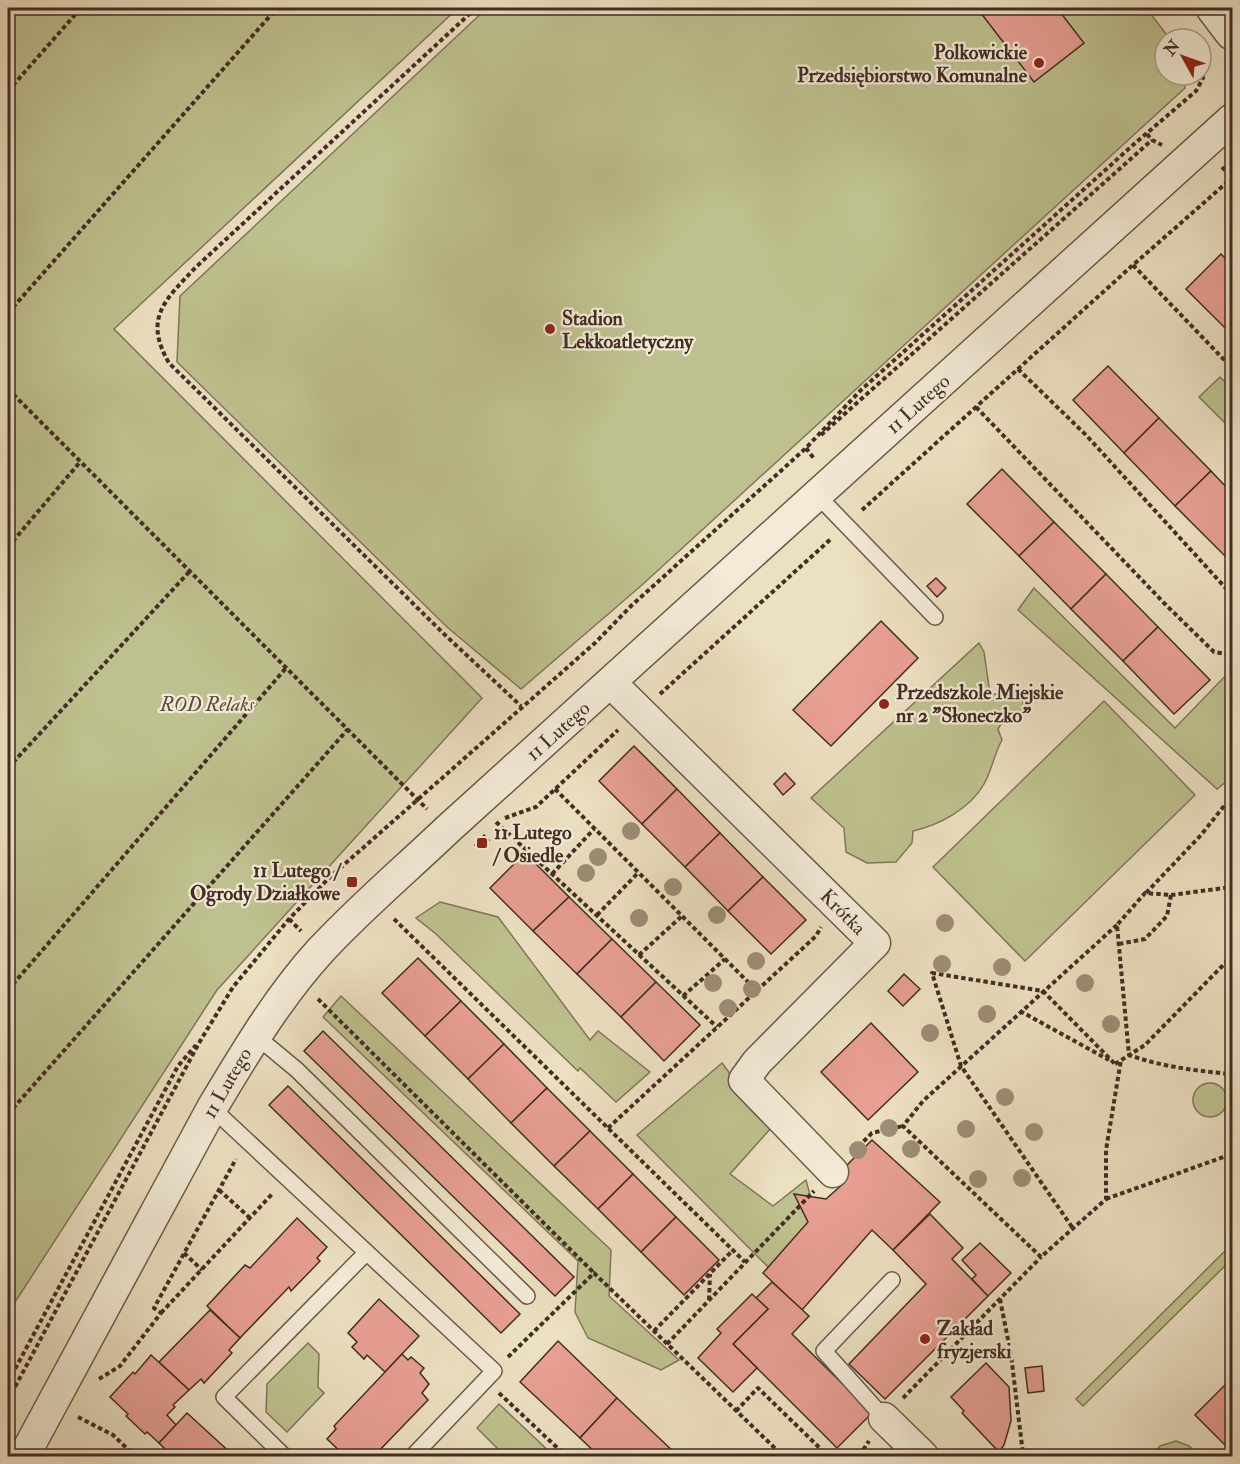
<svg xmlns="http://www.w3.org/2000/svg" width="1240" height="1464" font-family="'IM FELL Double Pica',serif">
<rect width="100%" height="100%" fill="#ece0c2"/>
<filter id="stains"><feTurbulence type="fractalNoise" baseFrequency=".00333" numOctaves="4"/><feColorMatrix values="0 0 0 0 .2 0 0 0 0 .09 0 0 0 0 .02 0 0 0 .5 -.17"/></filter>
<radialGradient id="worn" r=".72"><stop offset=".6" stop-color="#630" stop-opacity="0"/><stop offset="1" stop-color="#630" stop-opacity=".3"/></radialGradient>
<g fill="#bec18f" stroke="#807759" stroke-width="1.5">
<path d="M8,8H458L114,329L482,698L217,990L8,1313Z"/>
<path d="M487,8H1146L1170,39H1165V75H1183L1185,88L642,585L521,689L447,627L177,362L180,296Z"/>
<path d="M1220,377L1232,389V430L1199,397Z"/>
<path d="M1034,588L1175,728L1232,669V777L1217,789L1018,610Z"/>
<path d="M979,643L984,652L990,694H997L1007,691L1021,697L1024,706L1016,720L1001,724L998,729L1002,740C994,754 992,770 984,784C970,809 939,825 913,831L912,843L896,862L867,863L846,852L844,828L811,798Z"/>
<path d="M1104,701L1195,795L1025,961L933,867Z"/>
<path d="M440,902L498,917L590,1040L598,1031L650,1072L616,1102L580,1068L578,1071L436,934L416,918Z"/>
<path d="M341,996L611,1250L609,1296L679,1360L661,1370L588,1338L575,1312L578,1261L323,1017Z"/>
<path d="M722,1063L771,1128L730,1174L773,1206L806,1180L816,1217L771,1270L637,1135Z"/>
<circle cx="1210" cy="1100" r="17"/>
<path d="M1232,1244V1259L1083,1406L1076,1399Z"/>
<path d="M308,1343L319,1354L318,1387L324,1393L287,1432L266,1412L267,1384Z"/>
<path d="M499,1404L554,1456H505L477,1428Z"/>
<path d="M1176,1441L1189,1446L1200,1456H1151L1160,1446Z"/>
</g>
<g fill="#e79f93" stroke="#422d23" stroke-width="1.5">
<path d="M977,8H1057L1084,43L1034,82Z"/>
<path d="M1221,254L1232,265V326L1228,331L1186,289Z"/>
<path d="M1108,366L1159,418L1124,453L1073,400Z"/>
<path d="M1159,418L1211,471L1175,506L1124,453Z"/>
<path d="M1002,469L1054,522L1019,556L967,504Z"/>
<path d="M1211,471L1232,493V552L1227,558L1175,506Z"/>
<path d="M1054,522L1106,574L1071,609L1019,556Z"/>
<path d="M1106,574L1158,627L1123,661L1071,609Z"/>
<path d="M936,578L946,588L937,597L927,586Z"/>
<path d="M881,621L918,658L831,746L793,710Z"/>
<path d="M1158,627L1210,680L1174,714L1123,661Z"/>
<path d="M634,746L677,789L642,824L599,781Z"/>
<path d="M785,773L795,784L783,795L774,784Z"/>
<path d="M677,789L720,833L685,867L642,824Z"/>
<path d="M720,833L763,877L728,911L685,867Z"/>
<path d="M484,835L489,840L481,849L475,845Z"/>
<path d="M525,853L569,897L533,931L490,888Z"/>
<path d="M763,877L806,920L771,954L728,911Z"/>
<path d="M569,897L612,939L577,974L533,931Z"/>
<path d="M612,939L656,982L621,1017L577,974Z"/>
<path d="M418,958L461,1001L425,1036L382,993Z"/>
<path d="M904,974L920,989L903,1006L888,991Z"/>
<path d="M656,982L700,1025L664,1061L621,1017Z"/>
<path d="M461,1001L504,1044L468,1079L425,1036Z"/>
<path d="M871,1023L918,1072L868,1120L821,1072Z"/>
<path d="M323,1031L574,1277L555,1296L304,1051Z"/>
<path d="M504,1044L547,1088L511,1123L468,1079Z"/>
<path d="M288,1086L520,1314L501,1333L269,1105Z"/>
<path d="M547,1088L590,1131L554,1166L511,1123Z"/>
<path d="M590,1131L633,1174L598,1209L554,1166Z"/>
<path d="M872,1140L940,1202L893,1250L872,1230L802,1310L763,1273L808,1222L794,1194L826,1199L844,1183L837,1175Z"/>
<path d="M633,1174L676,1217L641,1252L598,1209Z"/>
<path d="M930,1214L963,1248L952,1259L988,1296L885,1399L849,1364L926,1284L893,1250Z"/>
<path d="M676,1217L719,1260L684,1295L641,1252Z"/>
<path d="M297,1218L327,1247L317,1258L320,1261L291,1291L289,1287L240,1338L207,1306L245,1265L250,1268Z"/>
<path d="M980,1243L1011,1273L988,1296L972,1279L976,1275L962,1260Z"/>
<path d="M772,1282L809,1316L792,1334L872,1413L837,1448L733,1344L768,1309L756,1298Z"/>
<path d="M752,1294L768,1309L733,1344L757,1368L733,1392L698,1358L721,1333L717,1329Z"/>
<path d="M379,1299L419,1336L385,1372L367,1355L364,1359L352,1347L357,1342L348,1333Z"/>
<path d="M210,1310L240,1338L229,1350L232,1353L204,1383L201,1379L189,1390L159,1362Z"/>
<path d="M558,1341L617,1398L580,1438L520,1382Z"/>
<path d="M402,1354L408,1360L411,1357L424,1368L420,1373L429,1384L422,1393L428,1400L374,1456H345L327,1439L336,1429L334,1426Z"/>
<path d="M151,1355L189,1390L173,1405L175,1407L167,1415L176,1425L159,1443L147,1432L145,1434L126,1416L128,1414L110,1397L133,1372L135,1374Z"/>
<path d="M986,1363L1009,1387L1011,1421L1004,1445L999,1452L962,1413L964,1411L951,1397Z"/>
<path d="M1042,1366L1044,1391L1028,1393L1025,1368Z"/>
<path d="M1232,1378V1452L1195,1415Z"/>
<path d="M617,1398L677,1455L675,1456H599L580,1438Z"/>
<path d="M187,1413L234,1456H166L169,1453L159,1443Z"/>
</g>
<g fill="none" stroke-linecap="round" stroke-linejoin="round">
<defs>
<g id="service">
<path d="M817,495L935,617"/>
<path d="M256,1036L297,1070L527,1296"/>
<path d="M212,1108L494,1371L413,1456"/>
<path d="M884,1418L824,1351L892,1280"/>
<path d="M284,1456L224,1397L366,1253"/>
</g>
<g id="minor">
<path d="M611,683L875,943L757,1062L744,1080L833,1172"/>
<path d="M884,1418L923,1456"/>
<path d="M24,1456L212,1108C245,1053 278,997 321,950C361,907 406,869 448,829L1232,119"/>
</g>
<path id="tertiary" d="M1213,8L1232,33"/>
</defs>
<use href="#service" stroke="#6c5a4b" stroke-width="18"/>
<use href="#minor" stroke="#6c5a4b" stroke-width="33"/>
<use href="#tertiary" stroke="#6c5a4b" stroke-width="36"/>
<g stroke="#422d23" stroke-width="4" stroke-dasharray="4.5 3" stroke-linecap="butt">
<path d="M476,8L196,267C165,300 143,318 169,363L444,634L521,706"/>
<path d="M1228,61L1232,74"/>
<path d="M8,91L81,8"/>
<path d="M1228,91L1232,78"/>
<path d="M1147,134L1152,140L1162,145"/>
<path d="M1222,167L1232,178"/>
<path d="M1133,265L1232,368"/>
<path d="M8,313L277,8"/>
<path d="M1018,369L1086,435L1232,595"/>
<path d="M8,389L427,809"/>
<path d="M976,407L1166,605L1214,652L1232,655"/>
<path d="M821,435L1152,140"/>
<path d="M806,448L815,460"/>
<path d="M862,510L1133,265L1232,178"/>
<path d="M8,547L80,462"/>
<path d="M660,694L832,538"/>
<path d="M8,768L190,571"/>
<path d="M555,789L757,991"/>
<path d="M505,818L536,807L618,730"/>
<path d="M496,822L717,1027"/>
<path d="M552,874L594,829"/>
<path d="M1146,893L1201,835L1232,796"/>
<path d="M1171,895L1232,887"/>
<path d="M597,915L638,873"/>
<path d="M289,919L301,931"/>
<path d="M394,919L745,1262"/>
<path d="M1117,925L923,1101L903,1126L1041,1257L1106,1199V1150L1121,1060"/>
<path d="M1119,944L1145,939L1167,916L1171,895L1145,893L1117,925L1129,1055C1163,1067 1197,1071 1232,1074"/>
<path d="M639,955L682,916"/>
<path d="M8,990L286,668"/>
<path d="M683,996L725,959"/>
<path d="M318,999L594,1273"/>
<path d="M1020,1011L1109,1060"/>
<path d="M1115,1064L1145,1045L1232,956"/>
<path d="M8,1114L348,729"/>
<path d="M608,1128L816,936L821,927"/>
<path d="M853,1152L872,1133L903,1126"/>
<path d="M219,1190L250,1218"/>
<path d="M1106,1199L1232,1154"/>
<path d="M1072,1227L961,1066L932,973L1043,991L1115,1064"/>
<path d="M184,1253L202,1270"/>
<path d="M1000,1299L1011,1355L1023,1454L1022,1456"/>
<path d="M709,1300L710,1274"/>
<path d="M161,1313L273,1193"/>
<path d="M654,1331L733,1250"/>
<path d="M667,1344L814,1191"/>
<path d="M508,1357L594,1273L783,1456"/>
<path d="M99,1379L120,1366L161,1313L154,1308L236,1159"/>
<path d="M8,1382L178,1066L196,1045"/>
<path d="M499,1393L566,1456"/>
<path d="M903,1398L1041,1257"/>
<path d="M8,1400L199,1043L233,987L289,919L330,877L595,643L631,606L805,449L860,391L1133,145L1196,91L1203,78L1201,72"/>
<path d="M736,1411L758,1388L828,1456"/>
<path d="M78,1417L113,1435L135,1456"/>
<path d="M99,1456L103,1453L111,1451L119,1456"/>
<path d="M859,1456L869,1441"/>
</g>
<use href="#service" stroke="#f3ebd7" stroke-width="15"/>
<use href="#minor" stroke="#f3ebd7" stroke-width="30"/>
<use href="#tertiary" stroke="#f3ebd7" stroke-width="33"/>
</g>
<g fill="#9c8e77">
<circle cx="631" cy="831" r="9"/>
<circle cx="598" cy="857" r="9"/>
<circle cx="586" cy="873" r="9"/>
<circle cx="673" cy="887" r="9"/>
<circle cx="717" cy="915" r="9"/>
<circle cx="639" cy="918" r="9"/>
<circle cx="945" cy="923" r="9"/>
<circle cx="756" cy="961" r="9"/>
<circle cx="942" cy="964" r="9"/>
<circle cx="1002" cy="967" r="9"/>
<circle cx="713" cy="983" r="9"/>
<circle cx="1085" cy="983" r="9"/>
<circle cx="752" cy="989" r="9"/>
<circle cx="728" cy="1008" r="9"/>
<circle cx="987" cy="1014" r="9"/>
<circle cx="1111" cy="1024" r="9"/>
<circle cx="930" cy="1033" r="9"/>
<circle cx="1005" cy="1097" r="9"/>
<circle cx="889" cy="1128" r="9"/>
<circle cx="966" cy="1129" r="9"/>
<circle cx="1034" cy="1132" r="9"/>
<circle cx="911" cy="1149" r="9"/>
<circle cx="858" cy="1150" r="9"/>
<circle cx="1022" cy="1178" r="9"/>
<circle cx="978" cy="1179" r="9"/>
</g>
<g fill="#8f2418" stroke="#f3ebd7" stroke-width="2">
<circle cx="1039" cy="63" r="6"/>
<circle cx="550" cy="329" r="6"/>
<circle cx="884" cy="704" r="6"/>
<rect x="476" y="837" width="12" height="12" rx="3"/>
<rect x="346" y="876" width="12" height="12" rx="3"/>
<circle cx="925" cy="1339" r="6"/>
</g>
<g text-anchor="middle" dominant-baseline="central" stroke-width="4.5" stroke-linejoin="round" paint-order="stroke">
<g font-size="20" font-weight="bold" fill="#422d23" stroke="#f3ebd7" text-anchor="start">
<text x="1027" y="52" text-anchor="end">Polkowickie<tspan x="1027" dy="23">Przedsiębiorstwo Komunalne</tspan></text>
<text x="562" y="318">Stadion<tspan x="562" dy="23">Lekkoatletyczny</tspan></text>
<text x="896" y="692">Przedszkole Miejskie<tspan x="896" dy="23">nr 2 "Słoneczko"</tspan></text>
<text x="494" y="832">11 Lutego<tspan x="494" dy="23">/ Osiedle</tspan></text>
<text x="340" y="870" text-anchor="end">11 Lutego /<tspan x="340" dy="23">Ogrody Działkowe</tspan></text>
<text x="937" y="1328">Zakład<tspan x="937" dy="23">fryzjerski</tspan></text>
</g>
<g font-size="20" fill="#422d23" stroke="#f3ebd7">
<text transform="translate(918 404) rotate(-42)">11 Lutego</text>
<text transform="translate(558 731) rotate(-42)">11 Lutego</text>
<text transform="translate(843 912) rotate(45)">Krótka</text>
<text transform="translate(227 1083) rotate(-60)">11 Lutego</text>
</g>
<g font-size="20" font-style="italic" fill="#5b4b39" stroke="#f3ebd7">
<text x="207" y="704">ROD Relaks</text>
</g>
</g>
<rect width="1240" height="1464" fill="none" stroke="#ece0c2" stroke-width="30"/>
<rect x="9" y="9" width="1222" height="1446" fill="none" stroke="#422d23" stroke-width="3"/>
<rect x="15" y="15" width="1210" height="1434" fill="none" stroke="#422d23" stroke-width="1.5"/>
<g transform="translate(1183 57) rotate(310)"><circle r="28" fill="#f3ebd7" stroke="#ac9f8f" stroke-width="1.5"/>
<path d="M0-4.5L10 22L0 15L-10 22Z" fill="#8f2418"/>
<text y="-9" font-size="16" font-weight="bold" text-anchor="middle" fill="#422d23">N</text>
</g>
<rect width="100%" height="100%" filter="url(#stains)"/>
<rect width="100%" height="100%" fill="url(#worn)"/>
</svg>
